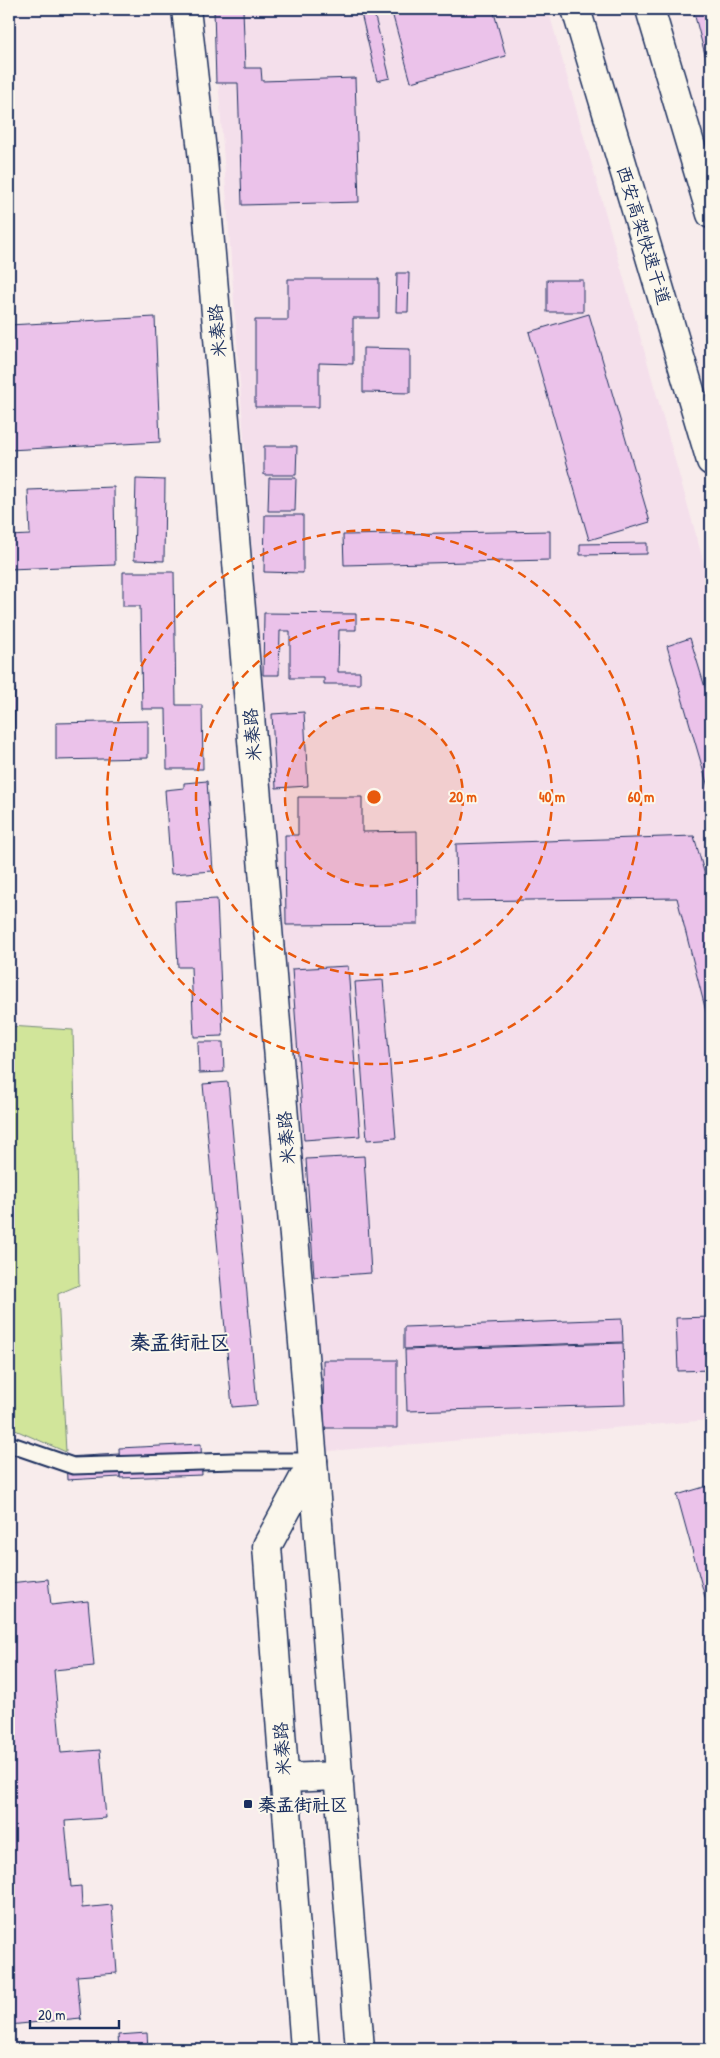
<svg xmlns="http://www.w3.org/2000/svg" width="720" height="2058" font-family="'Patrick Hand','LXGW WenKai TC',sans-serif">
<rect width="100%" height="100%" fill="#f8ecec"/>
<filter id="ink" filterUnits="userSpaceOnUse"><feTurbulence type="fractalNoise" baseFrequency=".02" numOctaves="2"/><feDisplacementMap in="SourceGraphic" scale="10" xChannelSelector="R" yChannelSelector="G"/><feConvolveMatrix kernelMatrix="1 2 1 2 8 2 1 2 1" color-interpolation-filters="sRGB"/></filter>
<g filter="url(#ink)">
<path fill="#f4dfeb" d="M213,9H548L711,588V1420L317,1452Z"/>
<path fill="#d1e59a" stroke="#768a7c" d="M9,1026L73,1030L79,1285L58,1294L66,1452L13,1429L9,1420Z"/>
<g fill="#ebc2ea" stroke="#1b2f5e">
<path d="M214,9H243L245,68H261L262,81L355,78L359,202L242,205L238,83H216Z"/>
<path d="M360,9H373L390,78L377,81Z"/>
<path d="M391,9H493L506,56L411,82Z"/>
<path d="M693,9H711V77Z"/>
<path d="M397,273H409L408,312H396Z"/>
<path d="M288,279H379V318H353V364L319,363V407H255V320H288Z"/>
<rect x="547" y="280" width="36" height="32"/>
<path d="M589,314L650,522L589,540L529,332Z"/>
<path d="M155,317L160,442L9,450V325Z"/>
<path d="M363,348L410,349V393L363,392Z"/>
<path d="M264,446H297L296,475H264Z"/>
<path d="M269,478H296L295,511H268Z"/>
<path d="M136,479L165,480L164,561L134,560Z"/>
<path d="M114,487L115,565L9,569V536L30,535L28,490Z"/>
<path d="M265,515H303V573L264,572Z"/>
<path d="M550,531V560L344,565L343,535Z"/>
<path d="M647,543V554L580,555V544Z"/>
<path d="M123,572H174L176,705H202L203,769H167L166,709H142L140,606H123Z"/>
<path d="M264,613L356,614V630H339L338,672H360V684H324V678H290V631H280L279,675H263Z"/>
<path d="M690,638L711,707V797L667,646Z"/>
<path d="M9,688H15L14,753H9Z"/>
<path d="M304,712L308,786L276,788L272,714Z"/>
<path d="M148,721V758L56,760V723Z"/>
<path d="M207,781L213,871L171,874L165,790L184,788V783Z"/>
<path d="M298,797H362V832L417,831L418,924L286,925L285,835H298Z"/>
<path d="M694,836L711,897V1031L677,898L457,901L456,844Z"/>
<path d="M217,899L223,1036L194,1037L191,967H178L175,901Z"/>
<path d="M9,959H11L10,1018H9Z"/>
<path d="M348,966L360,1136L304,1140L292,969Z"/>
<path d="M383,980L396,1138L367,1140L355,982Z"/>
<path d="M198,1042H223L224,1072L199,1073Z"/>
<path d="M228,1082L257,1405L232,1407L203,1084Z"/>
<path d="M364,1156L371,1273L314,1277L306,1159Z"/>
<path d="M711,1317V1370L678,1371L676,1318Z"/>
<path d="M622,1319L623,1342L404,1349V1327Z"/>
<path d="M623,1343L625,1405L407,1411L405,1350Z"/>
<path d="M323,1360H397V1428H324Z"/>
<path d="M201,1444L202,1475L120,1478L119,1448Z"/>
<path d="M119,1454L120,1477L67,1480L66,1457Z"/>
<path d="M711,1485V1619L677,1495Z"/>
<path d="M48,1579L51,1605L88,1601L94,1666L54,1670L61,1753L100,1750L106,1818L65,1821L71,1887L81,1886L82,1908L112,1905L117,1973L77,1976L81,2020V2018L9,2025V1583Z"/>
<path d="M147,2033L148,2049H162H119L118,2035Z"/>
</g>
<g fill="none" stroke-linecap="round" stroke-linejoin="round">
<defs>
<path id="lane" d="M9,1444L73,1466L233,1461H313"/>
<g id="secondary">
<path d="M186,9L203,160L313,1461L360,2049"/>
<path d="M284,1778L339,1776"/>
<path d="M305,2049L267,1546L313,1461"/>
</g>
<g id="highway">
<path d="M576,9L711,461"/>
<path d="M650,9L711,214"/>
</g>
</defs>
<use href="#lane" stroke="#1b2f5e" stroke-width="19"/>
<use href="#secondary" stroke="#1b2f5e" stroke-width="31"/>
<use href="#highway" stroke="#1b2f5e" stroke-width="31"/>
<use href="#lane" stroke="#fbf7ec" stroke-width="15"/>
<use href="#secondary" stroke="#fbf7ec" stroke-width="28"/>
<use href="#highway" stroke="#fbf7ec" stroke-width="28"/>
</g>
</g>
<circle cx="374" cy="797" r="89" fill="#e8590c" fill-opacity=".12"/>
<g fill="none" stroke="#e8590c" stroke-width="2.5" stroke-dasharray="9 6">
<circle cx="374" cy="797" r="89"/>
<circle cx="374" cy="797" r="178"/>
<circle cx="374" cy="797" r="267"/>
</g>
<rect fill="#1b2f5e" stroke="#fbf7ec" stroke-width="2" x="243" y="1799" width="10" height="10" rx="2.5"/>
<g text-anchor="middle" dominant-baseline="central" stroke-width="4" stroke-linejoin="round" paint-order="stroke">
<g font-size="18" fill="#1b2f5e" stroke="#fbf7ec">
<text transform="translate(644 235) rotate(73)">西安高架快速干道</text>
<text transform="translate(217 331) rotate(-95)">米秦路</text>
<text transform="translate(252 735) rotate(-95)">米秦路</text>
<text transform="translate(286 1138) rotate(-95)">米秦路</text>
<text transform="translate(282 1749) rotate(-94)">米秦路</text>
</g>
<g font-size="18" font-weight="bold" fill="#1b2f5e" stroke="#fbf7ec" text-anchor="start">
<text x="258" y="1804">秦孟街社区</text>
</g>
<g font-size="20" font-weight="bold" fill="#1b2f5e" stroke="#fbf7ec">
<text x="180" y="1341">秦孟街社区</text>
</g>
</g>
<circle cx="374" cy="797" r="8" fill="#e8590c" stroke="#fbf7ec" stroke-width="2.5"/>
<g font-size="15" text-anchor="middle" font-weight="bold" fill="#e8590c" stroke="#fbf7ec" stroke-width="4" stroke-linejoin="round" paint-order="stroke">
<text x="463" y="802">20 m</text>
<text x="552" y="802">40 m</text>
<text x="641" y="802">60 m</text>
</g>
<rect width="720" height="2058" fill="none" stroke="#fbf7ec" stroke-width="30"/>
<rect x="15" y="15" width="690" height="2028" fill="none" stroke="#1b2f5e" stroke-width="2" filter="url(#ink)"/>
<path d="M30 2020v8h89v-8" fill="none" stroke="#1b2f5e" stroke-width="2.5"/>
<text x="38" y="2020" font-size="15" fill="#1b2f5e" stroke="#fbf7ec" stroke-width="4" paint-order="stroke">20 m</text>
</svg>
